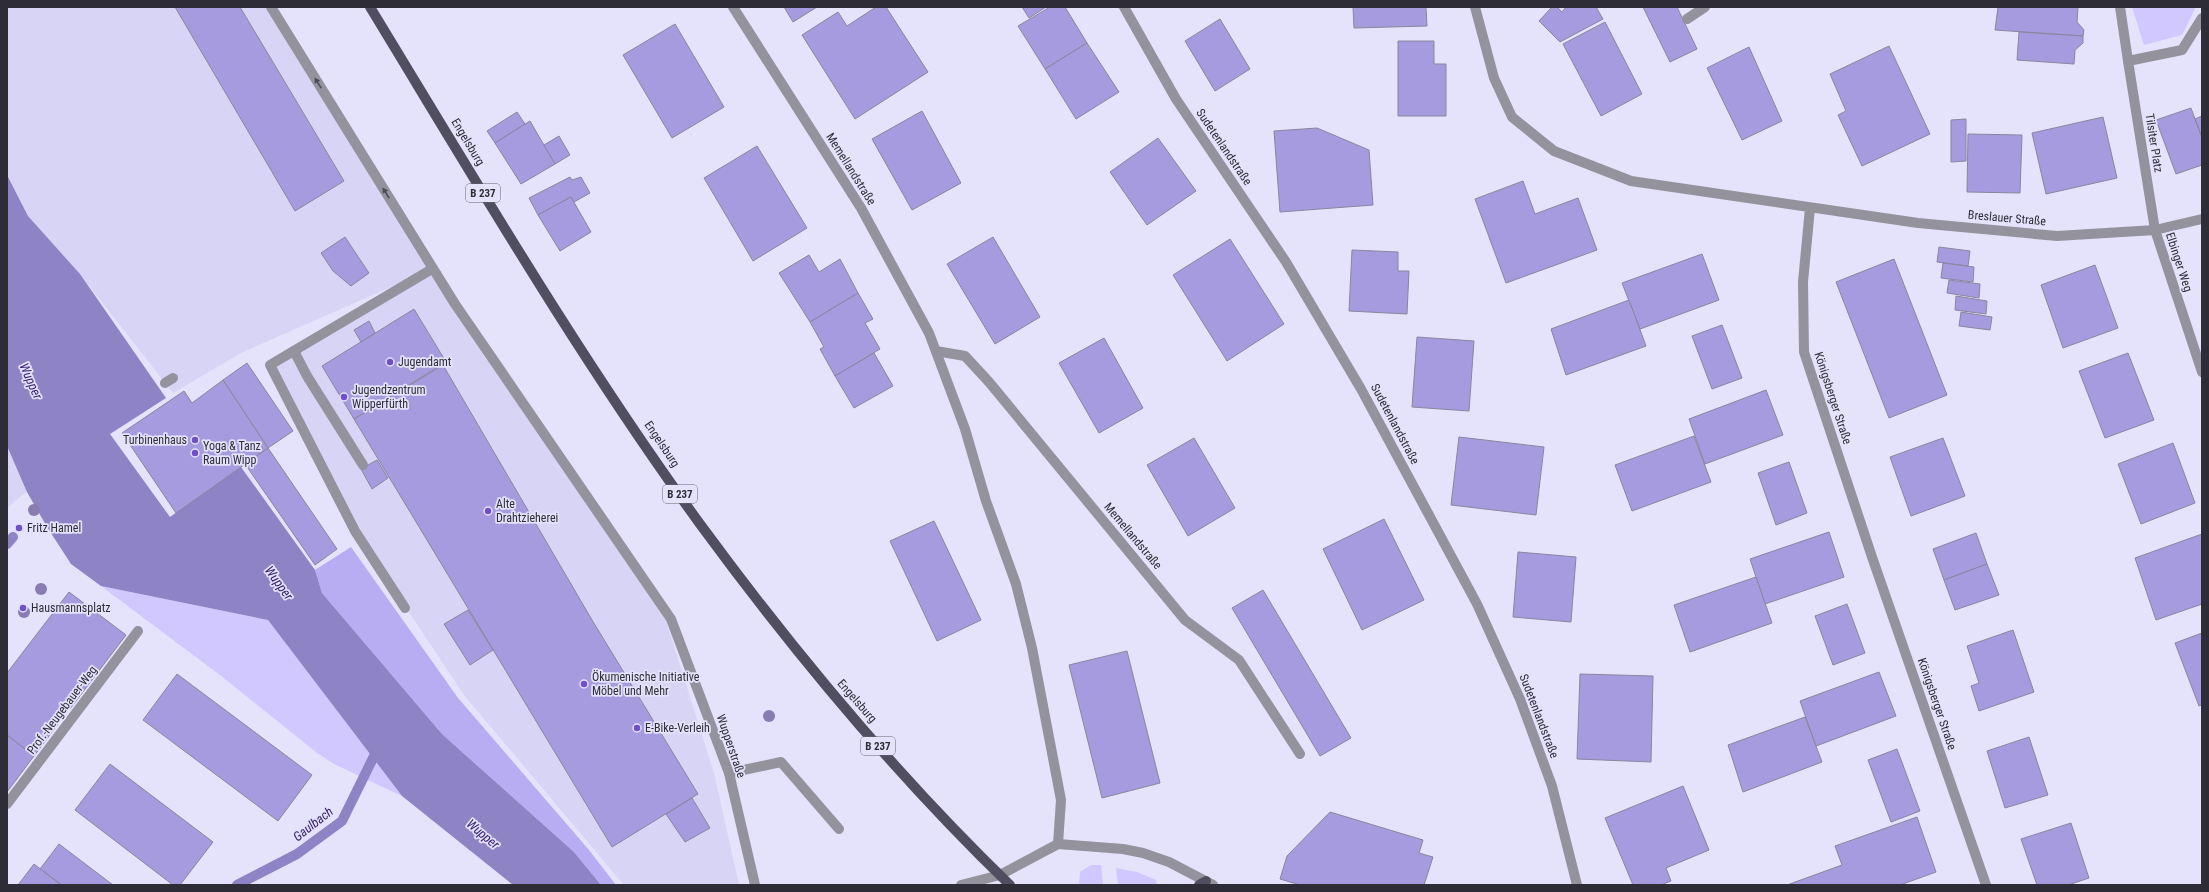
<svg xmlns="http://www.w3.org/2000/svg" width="2209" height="892" font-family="'Roboto Condensed',sans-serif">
<rect width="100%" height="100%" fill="#e5e2fc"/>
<g fill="#d8d4f5">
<path d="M7,7H271L455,304L666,621L714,773L739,885H624L464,695L355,531L270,365L427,271L241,353L173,393L80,274L28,216L7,175Z"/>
<path d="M7,446L27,491L7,508Z"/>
</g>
<g fill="#d0c8ff">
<path d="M2132,7H2196L2182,35L2144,45Z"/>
<path d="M101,586L268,620L402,796L336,765L317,753L220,675Z"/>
<path d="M1091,865H1101L1103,885H1079L1080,872Z"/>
<path d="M1116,868L1137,872L1156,880L1157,885H1118Z"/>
</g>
<path fill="#b8adf2" d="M351,547L458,698L589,850L616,885H601L574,852L442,734L322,593L315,570Z"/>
<path fill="#8e83c5" d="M7,175L28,216L80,274L166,398L110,434L170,517L241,467L315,570L322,593L442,734L574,852L601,885H513L402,796L268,620L101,586L71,564L47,527L27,492L7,446Z"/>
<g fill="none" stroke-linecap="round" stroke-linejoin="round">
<g stroke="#8e83c5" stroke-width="10">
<path d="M7,544L13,537"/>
<path d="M237,885L297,854L342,821L379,746"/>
</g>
</g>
<g fill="#a59bde" stroke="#89869e">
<path d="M175,7H240L344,181L295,211Z"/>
<path d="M784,7H817L793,22Z"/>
<path d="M876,7H886L928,72L855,119L802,35L838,12L847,26Z"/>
<path d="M1022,7H1046L1029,18Z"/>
<path d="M1050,7H1065L1087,43L1045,69L1018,26Z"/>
<path d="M1353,7H1426L1427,26L1354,28Z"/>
<path d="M1552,7H1557L1562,12L1566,7H1596L1603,19L1560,42L1539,21Z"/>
<path d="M1643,7H1677L1697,49L1670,62Z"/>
<path d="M1998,7H2078L2077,22L2084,30L2083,36L1995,30Z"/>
<path d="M1220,19L1250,69L1215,91L1185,41Z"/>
<path d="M1605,22L1642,94L1601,116L1563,44Z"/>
<path d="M675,24L724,107L672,138L623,55Z"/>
<path d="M2019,32L2083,36V43L2075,50L2074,64L2017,60Z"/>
<path d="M1398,41H1434V64H1446V116H1398Z"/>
<path d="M1087,43L1119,92L1076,119L1045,69Z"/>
<path d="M1889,46L1930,134L1862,166L1838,115L1846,111L1830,74Z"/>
<path d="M1749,47L1782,121L1742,140L1707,68Z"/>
<path d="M2191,108L2202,138V165L2176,174L2156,120Z"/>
<path d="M922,111L961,183L912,210L872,139Z"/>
<path d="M517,112L525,124L495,143L487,131Z"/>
<path d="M2202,116V137L2195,119Z"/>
<path d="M2103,117L2117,178L2046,194L2032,133Z"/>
<path d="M1966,119V161L1951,162V120Z"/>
<path d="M530,121L555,164L521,184L495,143Z"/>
<path d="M1317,128L1369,150L1373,205L1280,212L1274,131Z"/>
<path d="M1968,134L2022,135L2020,193L1967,192Z"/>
<path d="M559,136L570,155L555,164L544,145Z"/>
<path d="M1158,138L1196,191L1147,225L1110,172Z"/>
<path d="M757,146L807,228L753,261L704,178Z"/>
<path d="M570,177L572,180L581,177L590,193L574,202L571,197L538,215L529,198Z"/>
<path d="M1523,181L1535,214L1578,198L1597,250L1506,283L1475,199Z"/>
<path d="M571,197L591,232L560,251L538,215Z"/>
<path d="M345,237L369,273L351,286L333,271L321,253Z"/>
<path d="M993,237L1040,317L995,344L947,264Z"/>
<path d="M1230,239L1284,324L1227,361L1173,275Z"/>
<path d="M1939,247L1970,251L1968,266L1937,262Z"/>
<path d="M1352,250L1398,252V271H1409L1407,314L1349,311Z"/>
<path d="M1702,254L1719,300L1640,329L1622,283Z"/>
<path d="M809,255L819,272L840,259L858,293L810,322L779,273Z"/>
<path d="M1894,259L1947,395L1889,418L1836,282Z"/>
<path d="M1943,263L1974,267L1973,282L1941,278Z"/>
<path d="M2095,265L2118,328L2063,348L2041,285Z"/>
<path d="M1949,280L1980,284L1979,298L1947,293Z"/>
<path d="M858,293L873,319L865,323L880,349L835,376L820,349L824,347L810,322Z"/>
<path d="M1956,296L1987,301L1986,314L1955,310Z"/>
<path d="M1629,300L1646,346L1566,375L1551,329Z"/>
<path d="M414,309L446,362L354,419L322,366Z"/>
<path d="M1961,312L1992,317L1990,330L1959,326Z"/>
<path d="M369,321L375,333L361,342L354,330Z"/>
<path d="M1722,325L1742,378L1712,389L1692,336Z"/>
<path d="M1417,337L1474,341L1469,411L1412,407Z"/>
<path d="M1104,338L1143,408L1099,433L1059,363Z"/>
<path d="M874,353L893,386L854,408L835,376Z"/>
<path d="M2128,353L2154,420L2105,438L2079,371Z"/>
<path d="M247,363L293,431L268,448L223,380Z"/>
<path d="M443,365L592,620L698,794L612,847L354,419Z"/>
<path d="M223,380L268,448L176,513L122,433L184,391L192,403Z"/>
<path d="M1766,390L1783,435L1705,464L1689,419Z"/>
<path d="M1694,436L1711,482L1632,511L1615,465Z"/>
<path d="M1459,437L1544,447L1536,515L1451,505Z"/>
<path d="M1194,438L1235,508L1188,536L1147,465Z"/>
<path d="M1943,438L1965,496L1911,516L1890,457Z"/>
<path d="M2173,443L2195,503L2141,524L2118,464Z"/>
<path d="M268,448L337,549L315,565L245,464Z"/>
<path d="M377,460L388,478L372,489L361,469Z"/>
<path d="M1789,462L1807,513L1776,525L1758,473Z"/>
<path d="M1384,519L1424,600L1362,630L1323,549Z"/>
<path d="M934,521L981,620L937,641L890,541Z"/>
<path d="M1829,532L1844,577L1765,604L1750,559Z"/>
<path d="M1976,533L1987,564L1944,580L1933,549Z"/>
<path d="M2202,534V604L2156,620L2135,558Z"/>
<path d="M1518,552L1576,557L1571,622L1513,617Z"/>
<path d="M1987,564L1999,595L1955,610L1944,580Z"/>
<path d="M1756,577L1772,623L1690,652L1674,605Z"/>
<path d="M1263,590L1351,738L1320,756L1232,608Z"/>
<path d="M69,592L126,635L70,709L65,705L53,721L58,724L34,756L7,735V673Z"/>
<path d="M1847,604L1865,653L1833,665L1815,616Z"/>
<path d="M468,610L493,650L470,665L444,624Z"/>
<path d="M2013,630L2034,692L1979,711L1971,686L1979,683L1967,646Z"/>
<path d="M2202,633V705L2199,706L2175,643Z"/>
<path d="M1127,651L1160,783L1102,798L1069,665Z"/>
<path d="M1879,672L1896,716L1816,746L1800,701Z"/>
<path d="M177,674L312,775L278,821L143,720Z"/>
<path d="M1580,674L1653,676L1651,762L1577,759Z"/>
<path d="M1805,717L1822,762L1743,792L1728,745Z"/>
<path d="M7,735L34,756L7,792Z"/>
<path d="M2029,737L2048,795L2005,808L1987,751Z"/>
<path d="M1897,749L1920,811L1891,822L1868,760Z"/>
<path d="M110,764L213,842L180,885H173L75,810Z"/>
<path d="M1683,786L1709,850L1666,868L1671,881L1661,885H1633L1605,818Z"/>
<path d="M692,798L710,828L685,842L666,814Z"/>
<path d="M1330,812L1423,840L1419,853L1433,857L1424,885H1300L1280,879L1287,856Z"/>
<path d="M1917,817L1936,872L1900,885H1787L1842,865L1835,846Z"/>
<path d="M2071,823L2089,878L2068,885H2037L2021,839Z"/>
<path d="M59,844L113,885H62L40,869Z"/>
<path d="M34,864L61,885H18Z"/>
</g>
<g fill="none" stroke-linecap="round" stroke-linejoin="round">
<g stroke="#93929d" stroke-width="10">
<path d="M1687,19L1705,7"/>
<path d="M294,351L307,376L363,465"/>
<path d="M165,383L173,378"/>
<path d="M405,608L355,531L270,365L432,269"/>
<path d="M729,773L781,762L839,829"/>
</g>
<g stroke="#93929d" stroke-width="10">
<path d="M271,7L455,304L671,619L729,773L755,885"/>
<path d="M733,7L861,208L929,333L965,429L986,501L1016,584L1032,648L1061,800L1058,844"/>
<path d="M1124,7L1176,99L1286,262L1361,389L1477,604L1520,699L1552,786L1577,885"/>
<path d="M1475,7L1494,78L1512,117L1554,151L1631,181L1918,223L2057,236L2155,230L2202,219"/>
<path d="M2120,7L2128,61"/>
<path d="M2202,18L2182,50L2128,61L2155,230L2202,372"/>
<path d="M1810,208L1803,282L1804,352L1872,557L1986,885"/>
<path d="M936,351L965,356L989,382L1185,620L1239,660L1300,754"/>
<path d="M7,804L138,631"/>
<path d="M961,885L1000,875L1058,844L1123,849L1143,853L1169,862L1213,885"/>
</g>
<g stroke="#514e61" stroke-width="10">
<path d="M370,7C476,181 580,359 700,524C794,652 896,775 1010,885"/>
<path d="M1199,885L1206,881"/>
</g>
</g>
<g fill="#897cb3">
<circle cx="34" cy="510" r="6"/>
<circle cx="41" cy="589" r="6"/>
<circle cx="24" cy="612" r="6"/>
<circle cx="769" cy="716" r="6"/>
</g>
<defs><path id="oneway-solid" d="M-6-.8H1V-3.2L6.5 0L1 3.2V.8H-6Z"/></defs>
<g fill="#4c4b56">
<use href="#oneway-solid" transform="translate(318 83) rotate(-122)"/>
<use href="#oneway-solid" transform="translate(386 193) rotate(-122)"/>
</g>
<g fill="#6f50c9" stroke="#e5e2fc" stroke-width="1.5">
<circle cx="390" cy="362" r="4"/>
<circle cx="344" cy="397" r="4"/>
<circle cx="195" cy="440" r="4"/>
<circle cx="195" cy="453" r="4"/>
<circle cx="488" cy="511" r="4"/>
<circle cx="19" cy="528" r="4"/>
<circle cx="23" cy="608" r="4"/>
<circle cx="584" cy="684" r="4"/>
<circle cx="637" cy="728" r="4"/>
</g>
<g text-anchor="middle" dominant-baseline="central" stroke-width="3.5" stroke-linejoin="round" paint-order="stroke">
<g fill="#e5e2fc" stroke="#656372" stroke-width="1">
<rect x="466" y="184" width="34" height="18" rx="3"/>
<rect x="663" y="485" width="34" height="18" rx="3"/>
<rect x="861" y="737" width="34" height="18" rx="3"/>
</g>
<g font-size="11" font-weight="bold" fill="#2e2d37">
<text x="483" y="193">B 237</text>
<text x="680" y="494">B 237</text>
<text x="878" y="746">B 237</text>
</g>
<g font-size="12" fill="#2e2d37" stroke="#e5e2fc">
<text transform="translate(468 142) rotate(59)">Engelsburg</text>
<text transform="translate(2154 143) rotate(81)">Tilsiter Platz</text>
<text transform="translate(1224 147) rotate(56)">Sudetenlandstraße</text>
<text transform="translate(851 169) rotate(58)">Memellandstraße</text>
<text transform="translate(2007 218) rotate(5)">Breslauer Straße</text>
<text transform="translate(2179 262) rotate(72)">Elbinger Weg</text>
<text transform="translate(1833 398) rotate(72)">Königsberger Straße</text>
<text transform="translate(1395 424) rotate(62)">Sudetenlandstraße</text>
<text transform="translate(662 444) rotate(56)">Engelsburg</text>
<text transform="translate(1133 536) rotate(50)">Memellandstraße</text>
<text transform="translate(857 701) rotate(49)">Engelsburg</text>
<text transform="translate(1937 704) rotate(71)">Königsberger Straße</text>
<text transform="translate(62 710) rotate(-53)">Prof.-Neugebauer-Weg</text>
<text transform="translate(1539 716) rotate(69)">Sudetenlandstraße</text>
<text transform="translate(731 746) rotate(71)">Wupperstraße</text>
</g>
<g font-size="12" fill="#2e2d37" stroke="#e5e2fc" text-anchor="start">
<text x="398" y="362">Jugendamt</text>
<text x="352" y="390">Jugendzentrum<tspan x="352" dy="14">Wipperfürth</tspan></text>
<text x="187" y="440" text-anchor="end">Turbinenhaus</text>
<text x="203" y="446">Yoga &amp; Tanz<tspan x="203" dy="14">Raum Wipp</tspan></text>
<text x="496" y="504">Alte<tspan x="496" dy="14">Drahtzieherei</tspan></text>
<text x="27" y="528">Fritz Hamel</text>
<text x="31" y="608">Hausmannsplatz</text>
<text x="592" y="677">Ökumenische Initiative<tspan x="592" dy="14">Möbel und Mehr</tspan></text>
<text x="645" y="728">E-Bike-Verleih</text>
</g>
<g font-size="13" font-style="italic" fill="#37206e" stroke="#e5e2fc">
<text transform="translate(31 381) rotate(66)">Wupper</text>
<text transform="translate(279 583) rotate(54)">Wupper</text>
<text transform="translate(313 824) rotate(-38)">Gaulbach</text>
<text transform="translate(483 834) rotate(40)">Wupper</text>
</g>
</g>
<rect width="2209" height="892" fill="none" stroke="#2e2d37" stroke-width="16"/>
</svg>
